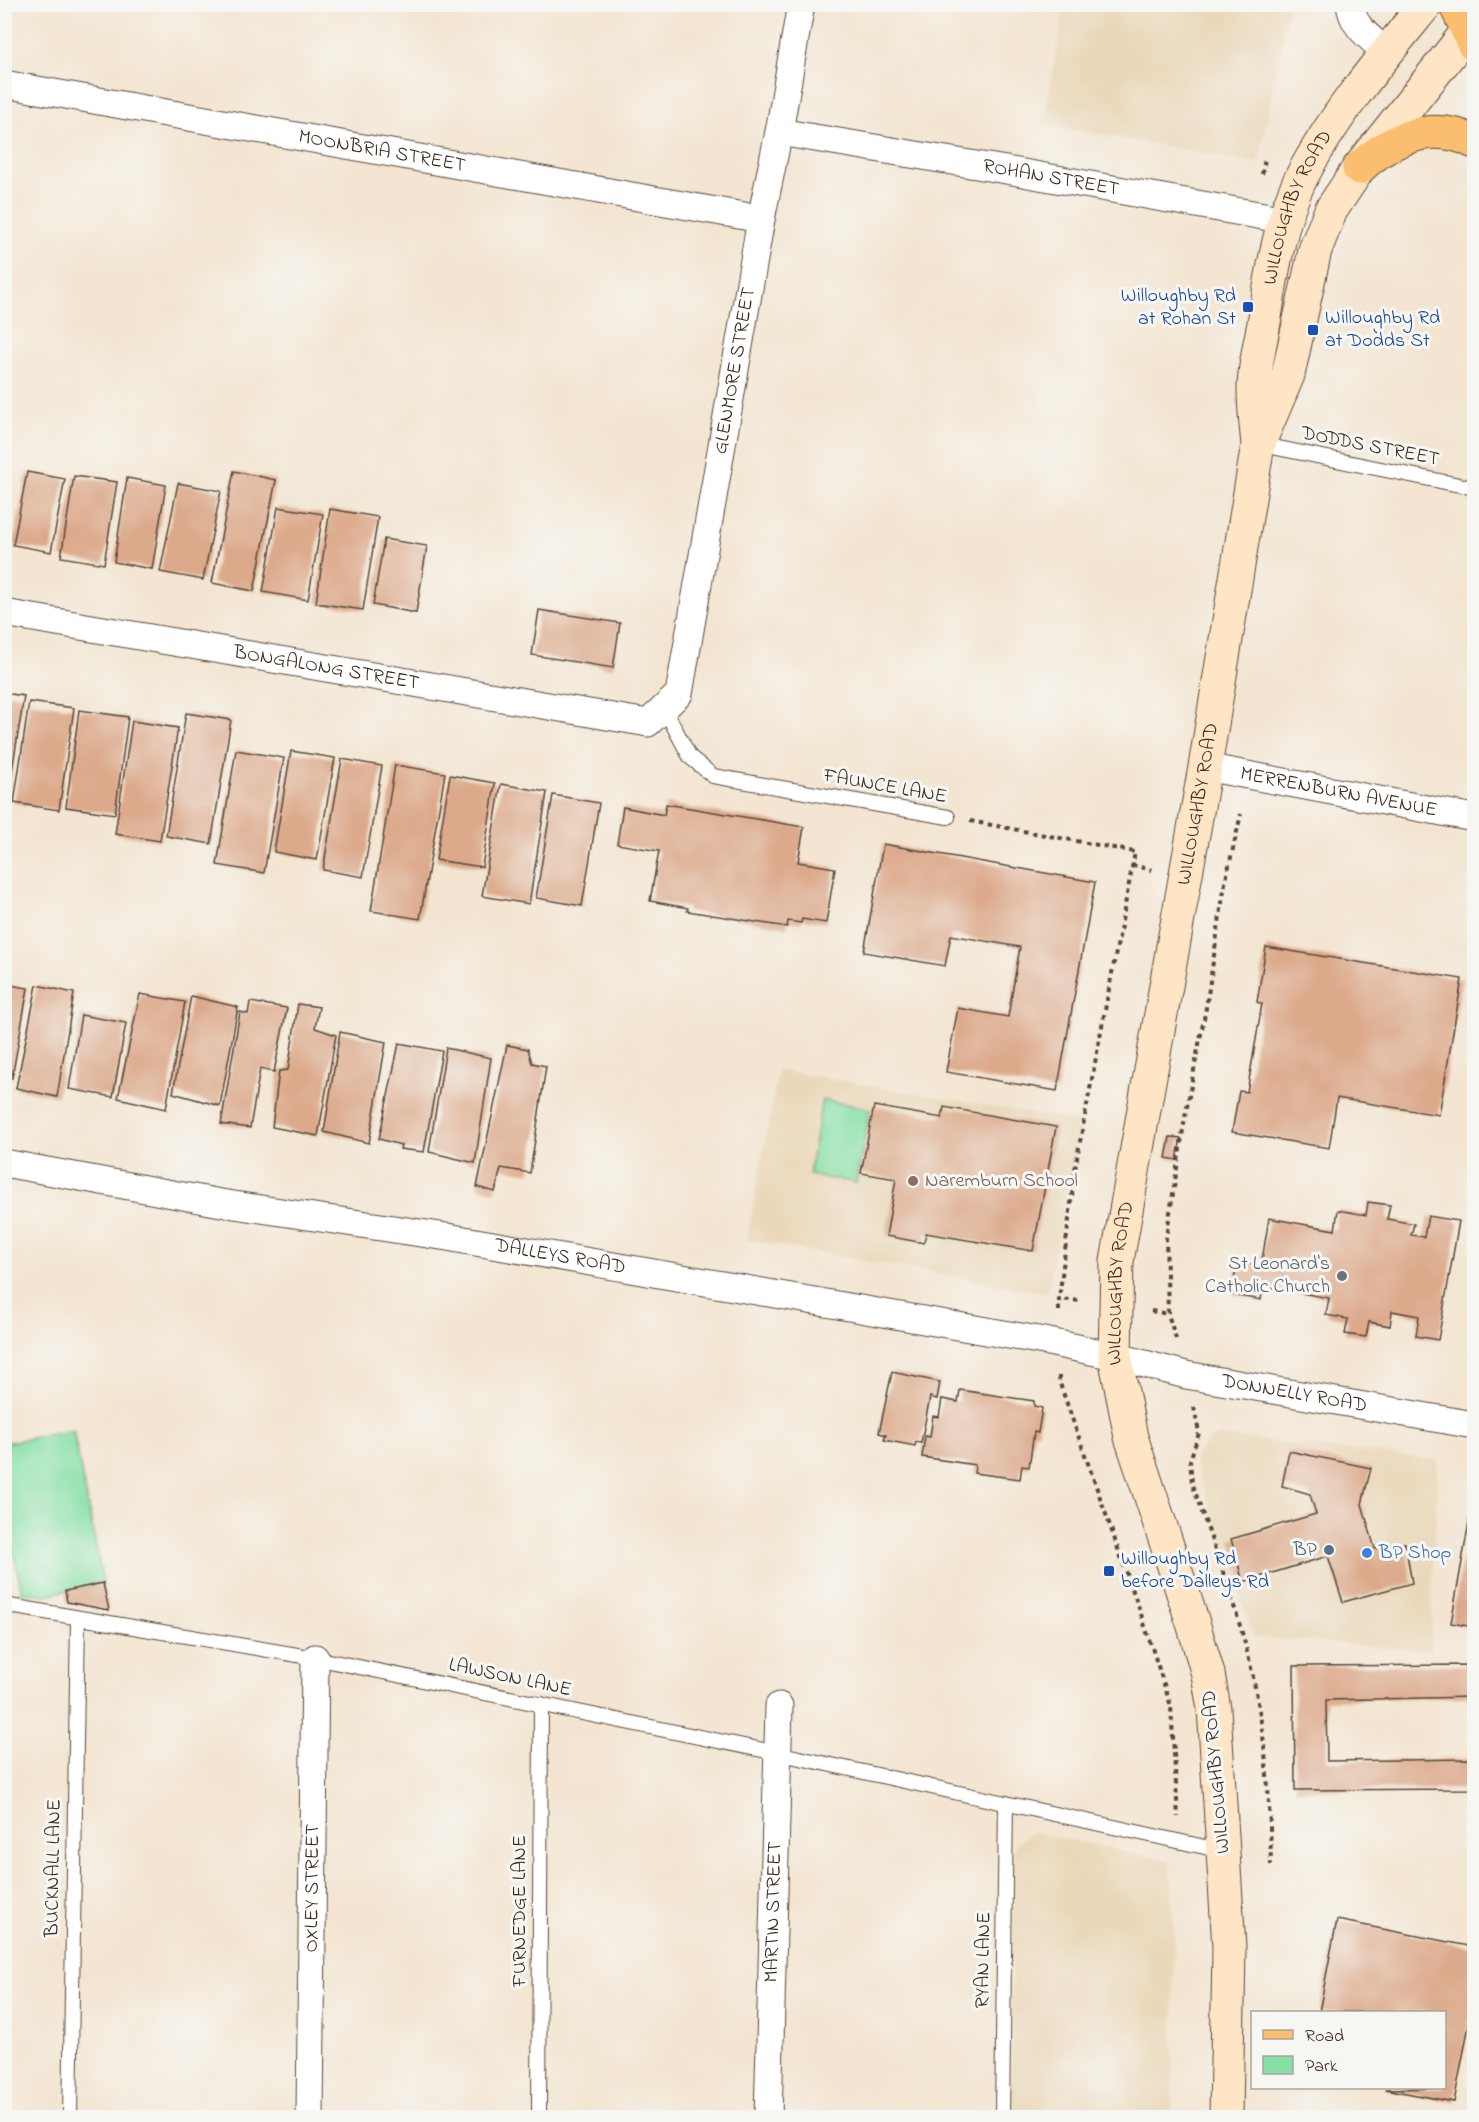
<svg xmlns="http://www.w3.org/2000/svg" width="1479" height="2122" font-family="'Indie Flower',sans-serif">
<rect width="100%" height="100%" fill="#f6f6f2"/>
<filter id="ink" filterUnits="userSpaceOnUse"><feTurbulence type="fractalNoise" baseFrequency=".0167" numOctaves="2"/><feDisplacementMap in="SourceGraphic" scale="12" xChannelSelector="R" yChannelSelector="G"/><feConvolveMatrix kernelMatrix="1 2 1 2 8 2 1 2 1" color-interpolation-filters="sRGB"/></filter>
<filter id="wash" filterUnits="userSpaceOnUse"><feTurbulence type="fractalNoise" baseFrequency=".008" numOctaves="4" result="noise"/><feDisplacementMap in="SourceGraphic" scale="24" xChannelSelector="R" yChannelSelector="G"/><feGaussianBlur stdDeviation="1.35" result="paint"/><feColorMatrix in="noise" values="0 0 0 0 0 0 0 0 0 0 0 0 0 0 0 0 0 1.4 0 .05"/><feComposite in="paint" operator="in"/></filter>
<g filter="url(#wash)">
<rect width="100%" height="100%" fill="#f3e5d1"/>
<g fill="#ead8ba">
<path d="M1065,5H1289L1258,163L1043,124Z"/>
<path d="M778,1070L1081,1122L1047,1293L747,1240Z"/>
<path d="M1220,1436L1438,1460L1430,1651L1254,1637L1195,1463L1197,1454L1209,1440Z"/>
<path d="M1032,1832L1170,1861L1174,1936L1172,2117H1010L1014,1846Z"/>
</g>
<g fill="#86e0a6" stroke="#608562" stroke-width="1.5">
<path d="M822,1100L870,1109L856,1183L809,1175Z"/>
<path d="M73,1430L103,1583L45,1595L22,1593L5,1508L4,1443Z"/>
</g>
<g id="blocks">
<g fill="#dca98a">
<path d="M234,471L276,480L254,591L212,583Z"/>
<path d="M27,472L65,479L51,552L13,545Z"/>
<path d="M74,476L117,482L104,564L61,557Z"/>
<path d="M127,478L166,485L152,569L114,562Z"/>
<path d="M178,483L221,491L203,580L160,572Z"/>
<path d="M278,507L323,514L308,600L263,592Z"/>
<path d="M330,509L378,517L363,610L316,603Z"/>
<path d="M384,539L427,546L416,613L373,605Z"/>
<path d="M539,610L620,623L613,668L532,655Z"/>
<path d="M4,693L24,696L9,790L4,789Z"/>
<path d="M29,702L74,708L59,810L14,803Z"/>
<path d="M79,710L128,717L115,814L66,807Z"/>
<path d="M186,713L231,720L211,844L166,836Z"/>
<path d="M132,721L178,728L160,841L115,834Z"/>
<path d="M236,750L284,758L264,873L217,865Z"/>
<path d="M291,751L335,758L317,860L274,852Z"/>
<path d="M342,759L382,766L363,877L323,870Z"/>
<path d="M395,765L445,773L420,919L371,911Z"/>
<path d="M450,775L495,783L482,867L436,860Z"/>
<path d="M501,784L547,792L529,904L482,896Z"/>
<path d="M553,795L599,803L582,906L536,898Z"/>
<path d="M666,804L804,827L798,862L835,868L826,923L802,919L801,923L788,921L787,927L687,911L688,908L650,901L659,851L617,844L623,807L664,815Z"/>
<path d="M883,844L1095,882L1057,1091L946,1072L958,1008L1008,1017L1020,947L951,935L945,966L864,952Z"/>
<path d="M1266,947L1462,979L1439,1115L1337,1098L1329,1148L1232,1132L1239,1091L1247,1092L1262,1004L1257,1002Z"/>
<path d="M4,984L28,988L12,1078L4,1077Z"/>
<path d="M37,985L74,993L57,1097L16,1088Z"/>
<path d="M140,994L185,1002L166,1109L118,1098Z"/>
<path d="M191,996L238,1007L220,1106L173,1093Z"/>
<path d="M250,1002L287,1008L274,1072L260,1069L250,1128L221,1124L240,1012L248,1014Z"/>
<path d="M298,1004L319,1007L315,1028L336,1035L318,1136L272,1127L279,1071L288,1070Z"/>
<path d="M81,1015L126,1023L113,1097L69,1089Z"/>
<path d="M340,1032L386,1042L369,1143L324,1132Z"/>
<path d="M399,1043L442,1051L424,1152L400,1149L401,1145L379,1139Z"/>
<path d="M507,1045L528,1049L532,1063L546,1066L530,1173L501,1168L495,1192L477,1187Z"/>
<path d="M446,1048L491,1058L475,1163L429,1152Z"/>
<path d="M874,1106L942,1118L944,1107L1056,1127L1033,1251L926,1233L924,1243L886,1236L896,1179L861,1173Z"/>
<path d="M1170,1137L1181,1138L1177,1160L1166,1158Z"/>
<path d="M1368,1202L1390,1205L1387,1219L1414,1224L1411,1235L1424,1237L1428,1216L1459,1221L1438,1340L1416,1336L1419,1316L1392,1311L1390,1326L1369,1322L1366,1337L1345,1334L1348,1319L1326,1315L1329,1298L1263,1286L1261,1300L1232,1295L1237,1262L1261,1266L1269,1218L1335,1230L1338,1210L1366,1215Z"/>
<path d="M892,1372L940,1382L937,1399L930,1397L921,1443L916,1442L915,1446L884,1440L886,1435L879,1433Z"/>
<path d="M960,1390L1034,1401V1406L1042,1408L1038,1433L1034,1432L1029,1467L1022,1466L1020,1479L974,1473L975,1465L922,1457L925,1436L930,1437L933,1416L939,1417L942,1399L958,1402Z"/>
<path d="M1289,1451L1371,1468L1362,1504L1375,1549L1405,1543L1412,1583L1343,1602L1328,1556L1243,1582L1231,1539L1316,1514L1310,1494L1282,1486Z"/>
<path d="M1471,1511L1474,1512V1627L1451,1623Z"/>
<path d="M103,1583L109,1610L67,1602L65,1591Z"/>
<path d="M1474,1665V1697L1326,1700L1327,1761L1474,1759V1789L1295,1790L1294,1666Z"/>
<path d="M1337,1920L1474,1947V1999L1454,2102L1385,2089L1444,2088V2012H1319Z"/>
</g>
</g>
</g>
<g filter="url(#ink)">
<use href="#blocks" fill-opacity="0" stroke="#574639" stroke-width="1.5"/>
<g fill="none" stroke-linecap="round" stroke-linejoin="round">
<defs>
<g id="service">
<path d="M1258,444L1474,488"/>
<path d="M664,708L690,757L713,776L948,817"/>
<path d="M4,1605L315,1658L777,1753L1223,1851"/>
<path d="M70,2118L78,1619"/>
<path d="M539,2118L541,1704"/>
<path d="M1002,2118L1006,1803"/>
</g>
<g id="minor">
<path d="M1350,4C1352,27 1372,39 1387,53"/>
<path id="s1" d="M4,84L761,219"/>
<path id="s2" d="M779,132L1006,170L1286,220"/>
<path id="s3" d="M4,613L648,723L679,694L761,219L779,132L801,4"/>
<path id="s4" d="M1205,767L1474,818"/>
<path id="s5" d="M4,1163L221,1203L447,1237L1044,1341L1115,1356L1186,1375L1474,1425"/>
<path id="s6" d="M310,2118L315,1658"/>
<path id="s7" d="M768,2118L779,1706"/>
</g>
<g id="secondary">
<path d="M1259,443L1288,375L1315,250L1331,210L1359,168L1468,31"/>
<path id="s8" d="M1226,2118L1229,1947L1214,1709L1208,1674L1193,1623L1131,1437L1115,1356L1117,1261L1205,767L1258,444C1256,426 1254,408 1254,390C1254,367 1260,345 1264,323C1272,275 1279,222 1301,178C1333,116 1382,58 1426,4"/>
</g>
<path id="primary" d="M1455,4L1468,31L1474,23"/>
<g id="motorway">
<path d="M1468,31L1474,45"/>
<path d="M1359,168C1392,138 1432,120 1474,142"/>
</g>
</defs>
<use href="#service" stroke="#574639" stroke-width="16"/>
<use href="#minor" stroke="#574639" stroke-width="29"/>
<use href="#secondary" stroke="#574639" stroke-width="35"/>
<use href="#primary" stroke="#574639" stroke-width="35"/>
<use href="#motorway" stroke="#574639" stroke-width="35"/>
<g stroke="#574639" stroke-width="4" stroke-dasharray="4.5 4.5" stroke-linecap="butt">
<path d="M1262,174L1265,159"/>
<path d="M970,821L1135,852L1076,1163L1059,1299"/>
<path d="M1132,865L1152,870"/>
<path d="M1059,1311V1299L1081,1301"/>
<path d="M1151,1311L1168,1314"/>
<path d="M1176,1339L1168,1314L1166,1238L1185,1117L1206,1008L1225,883L1241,814"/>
<path d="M1059,1376V1381L1140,1611L1171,1706L1178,1817"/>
<path d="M1194,1407L1199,1433L1190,1460L1192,1483C1215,1552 1243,1621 1256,1692C1267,1749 1270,1807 1271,1865"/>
</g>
<use href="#service" stroke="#fff" stroke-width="14"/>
<use href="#minor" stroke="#fff" stroke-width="27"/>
<use href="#secondary" stroke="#fde5c5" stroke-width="33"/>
<use href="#primary" stroke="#fbbd6e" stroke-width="33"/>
<use href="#motorway" stroke="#fbbd6e" stroke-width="33"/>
</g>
</g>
<g fill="#1a4fb4" stroke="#f6f6f2" stroke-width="2">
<rect x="1242" y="301" width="12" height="12" rx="3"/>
<rect x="1307" y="324" width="12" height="12" rx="3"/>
<rect x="1103" y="1565" width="12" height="12" rx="3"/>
</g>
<circle fill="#8d6e63" stroke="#f6f6f2" stroke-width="2" cx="913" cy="1181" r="6"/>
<circle fill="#6b7280" stroke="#f6f6f2" stroke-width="2" cx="1342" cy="1276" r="6"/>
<circle fill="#5c6f8a" stroke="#f6f6f2" stroke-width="2" cx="1329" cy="1550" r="6"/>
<circle fill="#3f7fe0" stroke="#f6f6f2" stroke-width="2" cx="1367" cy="1553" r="6"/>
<g text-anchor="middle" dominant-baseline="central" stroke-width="6" stroke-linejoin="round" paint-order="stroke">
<g font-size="20" fill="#3b2a1e" stroke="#f6f6f2">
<text stroke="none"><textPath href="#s1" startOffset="384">MOONBRIA STREET</textPath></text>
<text stroke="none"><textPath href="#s2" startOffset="276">ROHAN STREET</textPath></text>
<text stroke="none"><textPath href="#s8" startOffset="1944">WILLOUGHBY ROAD</textPath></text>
<text stroke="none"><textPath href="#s3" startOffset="1024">GLENMORE STREET</textPath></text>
<text transform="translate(1370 447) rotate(11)">DODDS STREET</text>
<text stroke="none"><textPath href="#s3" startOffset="327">BONGALONG STREET</textPath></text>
<text transform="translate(885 787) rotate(10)">FAUNCE LANE</text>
<text stroke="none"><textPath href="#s4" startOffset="136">MERRENBURN AVENUE</textPath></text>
<text stroke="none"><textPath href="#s8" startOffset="1336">WILLOUGHBY ROAD</textPath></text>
<text stroke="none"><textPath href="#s5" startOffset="564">DALLEYS ROAD</textPath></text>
<text stroke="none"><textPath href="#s8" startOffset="850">WILLOUGHBY ROAD</textPath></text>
<text stroke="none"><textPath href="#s5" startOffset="1311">DONNELLY ROAD</textPath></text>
<text transform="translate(510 1678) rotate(12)">LAWSON LANE</text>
<text transform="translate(1217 1772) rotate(-95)">WILLOUGHBY ROAD</text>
<text transform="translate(54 1868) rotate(-89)">BUCKNALL LANE</text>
<text stroke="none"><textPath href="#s6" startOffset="230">OXLEY STREET</textPath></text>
<text transform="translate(520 1911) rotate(-90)">FURNEDGE LANE</text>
<text stroke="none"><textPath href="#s7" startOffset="206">MARTIN STREET</textPath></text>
<text transform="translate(984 1960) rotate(-89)">RYAN LANE</text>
</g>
<g font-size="20" fill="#164399" stroke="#f6f6f2" text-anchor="start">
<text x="1236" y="296" text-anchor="end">Willoughby Rd<tspan x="1236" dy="23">at Rohan St</tspan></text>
<text x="1325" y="318">Willoughby Rd<tspan x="1325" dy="23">at Dodds St</tspan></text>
<text x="1121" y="1559">Willoughby Rd<tspan x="1121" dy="23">before Dalleys Rd</tspan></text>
</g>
<g font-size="20" fill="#785e54" stroke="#f6f6f2" text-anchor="start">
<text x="925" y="1181">Naremburn School</text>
</g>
<g font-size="20" fill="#5b616d" stroke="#f6f6f2" text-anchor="end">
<text x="1330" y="1264">St Leonard's<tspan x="1330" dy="23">Catholic Church</tspan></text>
</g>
<g font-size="20" fill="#4e5e75" stroke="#f6f6f2" text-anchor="end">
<text x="1317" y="1550">BP</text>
</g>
<g font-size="20" fill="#366cbe" stroke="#f6f6f2" text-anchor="start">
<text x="1379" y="1553">BP Shop</text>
</g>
</g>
<rect width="1479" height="2122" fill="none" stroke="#f6f6f2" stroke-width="24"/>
<rect x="1251" y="2011" width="195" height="78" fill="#f6f6f2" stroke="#aba49d" stroke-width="1.5"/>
<rect x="1263" y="2030" width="30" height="9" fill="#fbbd6e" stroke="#aba49d" stroke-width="1.5"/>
<text x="1305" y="2041" font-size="18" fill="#3b2a1e">Road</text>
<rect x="1263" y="2056" width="30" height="18" fill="#86e0a6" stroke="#aba49d" stroke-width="1.5"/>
<text x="1305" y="2071" font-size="18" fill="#3b2a1e">Park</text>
</svg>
